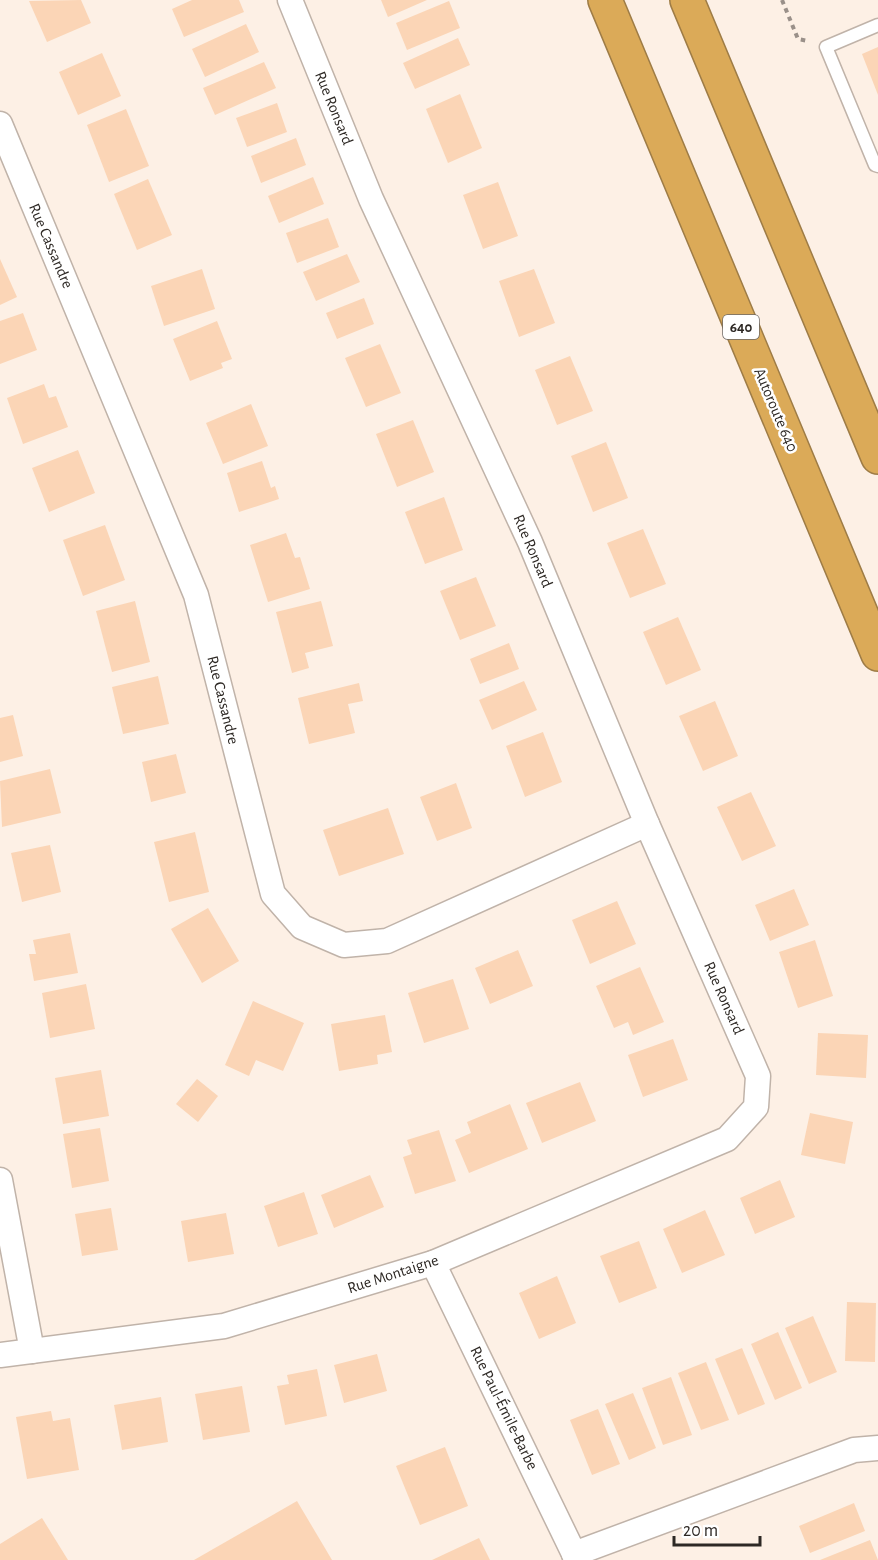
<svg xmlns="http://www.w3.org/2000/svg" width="878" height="1560" font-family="'Alegreya Sans',sans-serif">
<rect width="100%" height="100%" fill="#fdf0e5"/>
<g fill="#fbd5b6">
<path d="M81,0L91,23L47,42L29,1Z"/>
<path d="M192,0H239L244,12L184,37L172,9Z"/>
<path d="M381,0H427L388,17Z"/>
<path d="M449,1L460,28L407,50L396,23Z"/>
<path d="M246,24L259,52L205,77L192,49Z"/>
<path d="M458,38L470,65L415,89L403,63Z"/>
<path d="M878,47V95L862,54Z"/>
<path d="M102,53L121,96L78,115L59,72Z"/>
<path d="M264,62L276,88L215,115L203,88Z"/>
<path d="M460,94L482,148L448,163L426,109Z"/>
<path d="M277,103L287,132L247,147L236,118Z"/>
<path d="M126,109L149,166L109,182L87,125Z"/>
<path d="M296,138L306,165L261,183L251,156Z"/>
<path d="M313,177L324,204L279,223L268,196Z"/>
<path d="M148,179L172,235L137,250L114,194Z"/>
<path d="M498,182L518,236L483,249L463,195Z"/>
<path d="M328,218L339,247L297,263L286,233Z"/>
<path d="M347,254L360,282L316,301L303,272Z"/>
<path d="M0,259L17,297L0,305Z"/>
<path d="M202,269L215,309L164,326L151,286Z"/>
<path d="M534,269L555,323L519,337L499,281Z"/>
<path d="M364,298L374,324L337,339L326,313Z"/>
<path d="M23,313L37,350L0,364V321Z"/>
<path d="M217,321L232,359L221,363L223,368L190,381L173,339Z"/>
<path d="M380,344L401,393L366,407L345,358Z"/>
<path d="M570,356L593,411L557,425L535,370Z"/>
<path d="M44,384L49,398L56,396L68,427L23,444L7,398Z"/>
<path d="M251,404L268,446L223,464L206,423Z"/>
<path d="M413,420L434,472L397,487L376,434Z"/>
<path d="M606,442L628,498L593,512L571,456Z"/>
<path d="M78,450L95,493L49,512L32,468Z"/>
<path d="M262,461L271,488L275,486L279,499L239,512L227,473Z"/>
<path d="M444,497L463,550L425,564L405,512Z"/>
<path d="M105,525L125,580L83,596L63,540Z"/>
<path d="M643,529L666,584L630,598L607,543Z"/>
<path d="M286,533L295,558L300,557L310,589L268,602L250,545Z"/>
<path d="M476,577L496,626L460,640L440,591Z"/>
<path d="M135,601L150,662L112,672L96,611Z"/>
<path d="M321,601L333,646L305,653L309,668L292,673L276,612Z"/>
<path d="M678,617L701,670L666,685L643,632Z"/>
<path d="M509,643L519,669L480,684L470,659Z"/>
<path d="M158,676L169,724L123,734L112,687Z"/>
<path d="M524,681L537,710L492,730L479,700Z"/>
<path d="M359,683L363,701L348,704L355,733L309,744L298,698Z"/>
<path d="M715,701L738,756L703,771L679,716Z"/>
<path d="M13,715L23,756L0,762V718Z"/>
<path d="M543,732L562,782L525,797L506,746Z"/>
<path d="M176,754L186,793L151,802L142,762Z"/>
<path d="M50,769L61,813L2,827L0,781Z"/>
<path d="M456,783L472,828L437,841L420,797Z"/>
<path d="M751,792L776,846L742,861L717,807Z"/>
<path d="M388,808L404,854L339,876L323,830Z"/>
<path d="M195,832L209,892L169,902L154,842Z"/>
<path d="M50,845L61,892L22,902L11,853Z"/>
<path d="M794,889L809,925L770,941L755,905Z"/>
<path d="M617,901L636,944L590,964L572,920Z"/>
<path d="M208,908L239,961L202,983L171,929Z"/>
<path d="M70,933L78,973L34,981L29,954H36L33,940Z"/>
<path d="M815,940L833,996L798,1008L779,952Z"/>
<path d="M518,950L533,986L490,1004L475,968Z"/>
<path d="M640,967L664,1022L633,1035L628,1022L614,1028L596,986Z"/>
<path d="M453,979L469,1029L424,1043L408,993Z"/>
<path d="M86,984L95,1029L50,1038L42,993Z"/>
<path d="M253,1001L304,1023L283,1071L256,1060L249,1076L225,1065Z"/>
<path d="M385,1015L392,1052L377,1055L378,1064L339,1071L331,1024Z"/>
<path d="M818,1033L868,1035L866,1078L816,1075Z"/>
<path d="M673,1039L688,1080L643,1097L628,1055Z"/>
<path d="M101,1070L109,1116L63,1124L55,1078Z"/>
<path d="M197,1079L218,1096L198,1122L176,1104Z"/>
<path d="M580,1082L596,1121L542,1143L526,1103Z"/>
<path d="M510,1104L528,1149L469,1173L455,1140L471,1133L467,1122Z"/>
<path d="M810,1113L853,1122L845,1164L801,1155Z"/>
<path d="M100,1128L109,1181L72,1188L63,1134Z"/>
<path d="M439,1130L456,1181L415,1194L403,1157L412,1154L407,1140Z"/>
<path d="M370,1175L384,1207L334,1228L321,1195Z"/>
<path d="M780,1180L795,1217L755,1234L740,1198Z"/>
<path d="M304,1192L318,1234L278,1247L264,1206Z"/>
<path d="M111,1208L118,1250L82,1256L75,1214Z"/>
<path d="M705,1210L725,1255L682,1273L663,1229Z"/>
<path d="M226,1213L234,1254L188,1262L181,1221Z"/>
<path d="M639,1241L657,1288L619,1303L600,1256Z"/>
<path d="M557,1276L576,1323L539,1339L519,1293Z"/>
<path d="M847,1302L876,1303L875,1362L845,1361Z"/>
<path d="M813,1316L837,1372L809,1384L785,1328Z"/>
<path d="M778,1332L802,1388L775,1400L751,1344Z"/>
<path d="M742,1348L765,1404L738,1415L715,1359Z"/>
<path d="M377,1354L387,1391L344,1403L334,1365Z"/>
<path d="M706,1362L729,1420L701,1430L678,1373Z"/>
<path d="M317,1369L327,1416L285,1425L277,1386L289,1384L287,1375Z"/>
<path d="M671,1377L692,1435L663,1445L642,1388Z"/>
<path d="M242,1386L250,1432L203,1440L195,1394Z"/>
<path d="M633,1393L656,1448L629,1460L605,1404Z"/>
<path d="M161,1397L168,1442L122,1450L114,1405Z"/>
<path d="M598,1409L620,1464L592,1475L570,1420Z"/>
<path d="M51,1411L53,1421L70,1418L79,1470L27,1479L16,1417Z"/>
<path d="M445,1447L468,1506L420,1525L396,1466Z"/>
<path d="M297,1501L332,1560H194Z"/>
<path d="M854,1503L865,1531L810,1553L799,1526Z"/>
<path d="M42,1518L68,1560H0V1544Z"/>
<path d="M479,1538L490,1560H432Z"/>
<path d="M870,1540L878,1560H820Z"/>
</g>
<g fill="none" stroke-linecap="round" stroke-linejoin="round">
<defs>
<path id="service" d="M878,25L826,47L875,165L878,166"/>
<g id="minor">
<path d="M0,124L196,595L273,894L302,927L344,945L387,941L647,824"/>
<path d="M0,1180L32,1351"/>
<path d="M433,1263L577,1560"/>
<path d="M0,1355L224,1326L433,1263L727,1139L756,1107L758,1076L647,824L530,542L371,199L290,0"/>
<path d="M574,1554L854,1450L878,1448"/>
</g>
<g id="motorway">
<path d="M605,0L878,654"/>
<path d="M687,0L878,457"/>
</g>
</defs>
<use href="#service" stroke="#c0b3a9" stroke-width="15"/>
<use href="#minor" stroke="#c0b3a9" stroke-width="27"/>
<use href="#motorway" stroke="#9e7c46" stroke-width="36"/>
<path stroke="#9a9089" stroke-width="4" stroke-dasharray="4.5 4.5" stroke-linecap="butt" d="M782,0L798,39L808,41"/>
<use href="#service" stroke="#fff" stroke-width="12"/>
<use href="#minor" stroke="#fff" stroke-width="24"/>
<use href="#motorway" stroke="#dbaa58" stroke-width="33"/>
</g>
<g text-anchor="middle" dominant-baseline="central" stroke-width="5" stroke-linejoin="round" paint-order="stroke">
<rect fill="#fff" stroke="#6c6866" stroke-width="1.5" x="723" y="315" width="36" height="24" rx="4.5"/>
<g font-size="15" font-weight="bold" fill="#2d2824">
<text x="741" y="327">640</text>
</g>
<g font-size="16" fill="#2d2824" stroke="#fff">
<text transform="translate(334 108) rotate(68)">Rue Ronsard</text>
<text transform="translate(51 246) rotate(67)">Rue Cassandre</text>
<text transform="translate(776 410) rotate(67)">Autoroute 640</text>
<text transform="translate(533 551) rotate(67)">Rue Ronsard</text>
<text transform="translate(223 700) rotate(76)">Rue Cassandre</text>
<text transform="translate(724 998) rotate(66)">Rue Ronsard</text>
<text transform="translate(393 1274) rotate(-18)">Rue Montaigne</text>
<text transform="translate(504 1408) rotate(64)">Rue Paul-Émile-Barbe</text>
</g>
</g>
<path d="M674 1536v9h86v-9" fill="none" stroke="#2d2824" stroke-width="3"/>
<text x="683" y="1536" font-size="18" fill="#2d2824" stroke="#ffffff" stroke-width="4.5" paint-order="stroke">20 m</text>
</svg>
